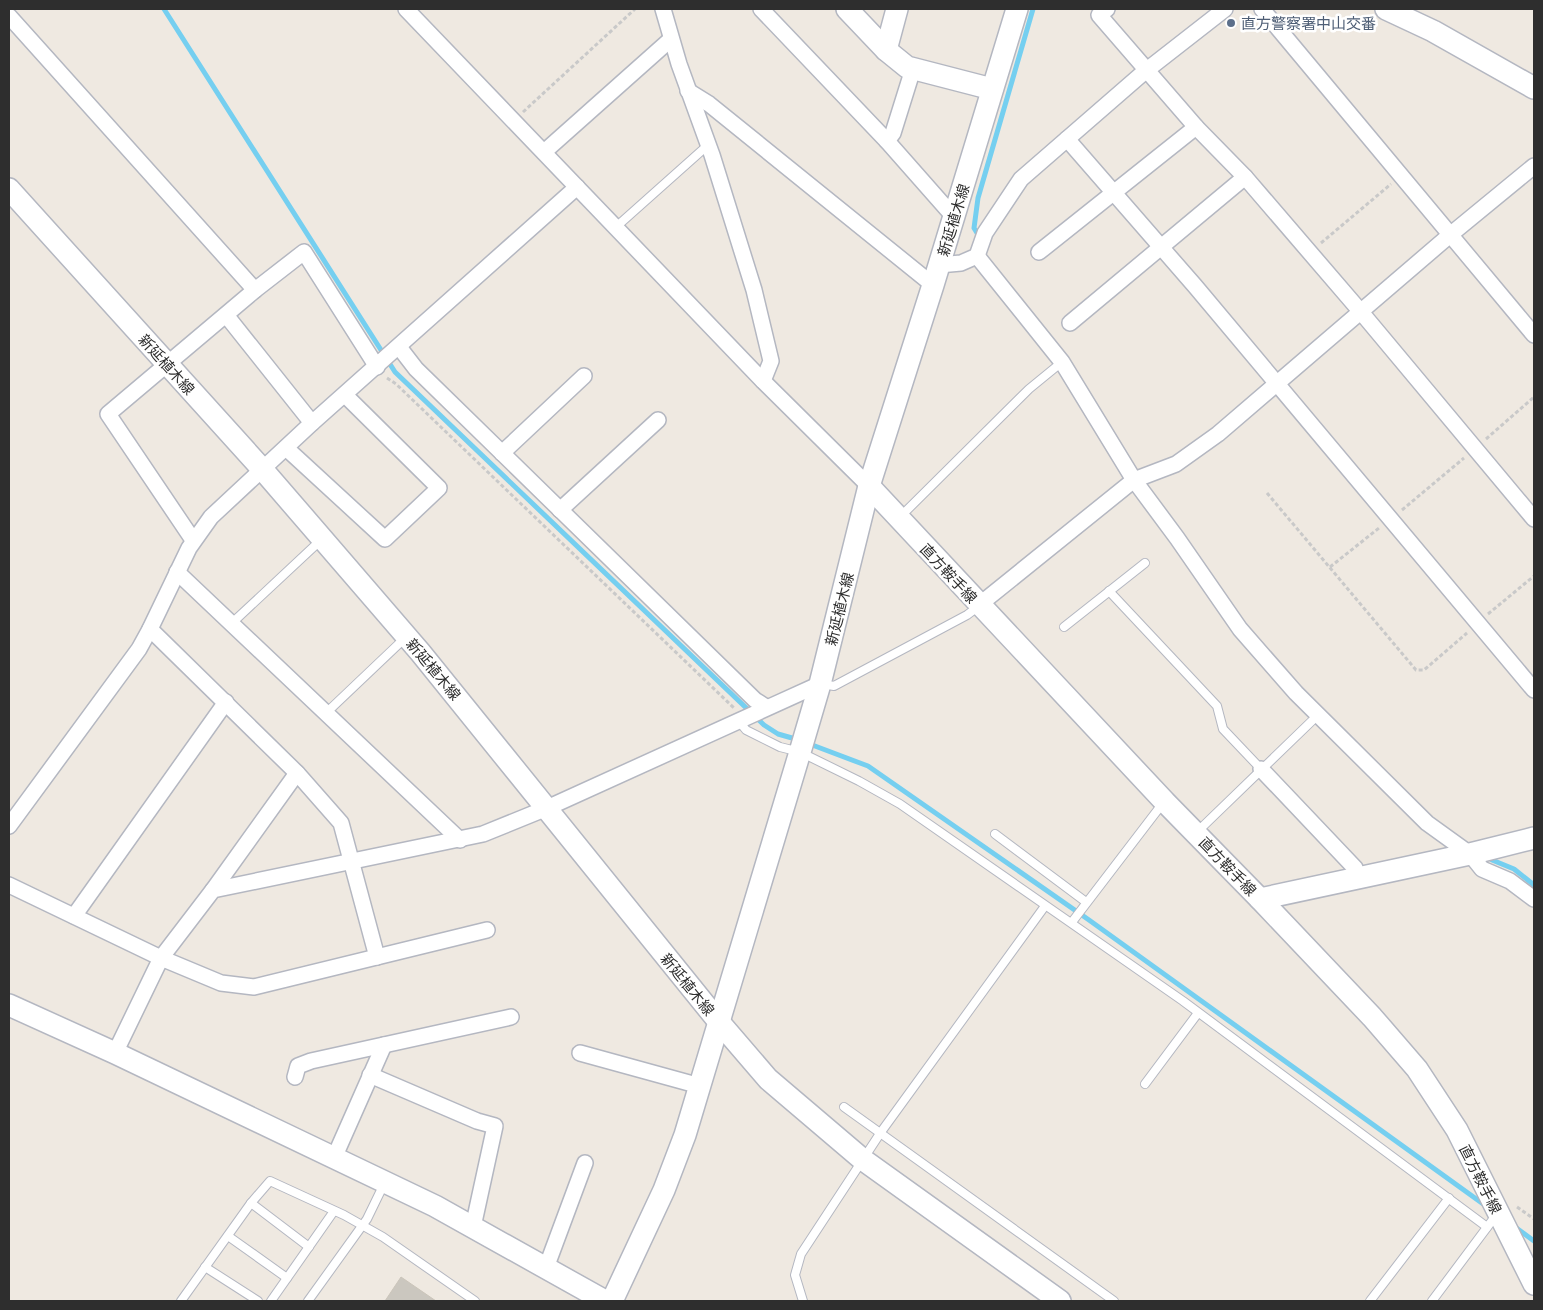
<svg xmlns="http://www.w3.org/2000/svg" width="1543" height="1310" font-family="'Golos Text','Noto Sans JP',sans-serif">
<rect width="100%" height="100%" fill="#efe9e1"/>
<g fill="none" stroke-linecap="round" stroke-linejoin="round">
<g stroke="#75cff0" stroke-width="5">
<path d="M164,9L395,372L764,725L778,734L799,740"/>
<path d="M977,233L974,228L978,198L1033,9"/>
<path d="M807,743L868,766L1089,920L1486,1206"/>
<path d="M1492,860L1514,869L1534,885"/>
<path d="M1515,1227L1534,1241"/>
</g>
</g>
<path fill="#cbc7bf" stroke="#cbc5ba" d="M401,1277L436,1301H385Z"/>
<g fill="none" stroke-linecap="round" stroke-linejoin="round">
<defs>
<g id="lane">
<path d="M616,227L708,145"/>
<path d="M899,518L1029,389L1062,362"/>
<path d="M1109,591L1217,706L1223,729L1261,769"/>
<path d="M232,623L322,539"/>
<path d="M1064,627L1145,563"/>
<path d="M822,684L834,686L967,615L979,606"/>
<path d="M326,713L406,637"/>
<path d="M738,720L746,730L780,747L800,752L859,781L900,804L1183,1001L1487,1227"/>
<path d="M1197,832L1318,715"/>
<path d="M995,834L1086,902"/>
<path d="M1072,922L1163,803"/>
<path d="M1145,1084L1198,1013"/>
<path d="M844,1107L1114,1301"/>
<path d="M251,1203L309,1247"/>
<path d="M228,1236L287,1278"/>
<path d="M205,1267L258,1301"/>
<path d="M181,1301L251,1203L270,1181L344,1215L383,1237L475,1301"/>
<path d="M271,1301L334,1211"/>
<path d="M308,1301L367,1219L384,1184"/>
<path d="M803,1301L795,1275L801,1254L881,1132L1045,906"/>
<path d="M1370,1301L1449,1198"/>
<path d="M1432,1301L1497,1214"/>
</g>
<g id="street">
<path d="M406,9L763,381L869,486"/>
<path d="M663,9L679,64L712,155L754,290L771,361L763,381"/>
<path d="M761,9L887,141L954,217"/>
<path d="M1107,9L1099,15L1196,127L1245,177L1361,312L1534,519"/>
<path d="M1262,9L1534,335"/>
<path d="M9,16L255,290"/>
<path d="M688,91L709,104L933,285"/>
<path d="M1067,139L1195,286L1534,690"/>
<path d="M887,141L893,133L913,69"/>
<path d="M544,152L671,39"/>
<path d="M1039,252L1196,127"/>
<path d="M977,256L1062,362L1134,480L1177,538L1240,629L1296,693L1427,823L1470,854L1482,869L1510,881L1534,899"/>
<path d="M939,265L961,263L977,256L985,233L1021,179L1143,73L1225,9"/>
<path d="M226,315L312,423"/>
<path d="M1070,323L1245,177"/>
<path d="M399,347L416,369L755,700L766,707"/>
<path d="M286,448L385,539L439,488L345,395"/>
<path d="M502,453L584,376"/>
<path d="M560,510L658,420"/>
<path d="M193,540L108,414L255,290L304,252L377,367"/>
<path d="M177,572L460,840"/>
<path d="M979,605L1134,480L1176,464L1218,434L1450,235L1534,166"/>
<path d="M150,629L297,773L341,823L377,957"/>
<path d="M1261,769L1355,868L1359,878"/>
<path d="M9,826L139,649L150,629L189,548L211,517L312,423L577,187"/>
<path d="M9,885L161,958L221,983L254,987L487,930"/>
<path d="M213,890L297,773"/>
<path d="M74,916L226,702"/>
<path d="M115,1053L161,958L213,890L483,834L547,808L820,684"/>
<path d="M580,1053L700,1086"/>
<path d="M370,1075L477,1121L495,1126L473,1227"/>
<path d="M295,1077L298,1066L311,1061L511,1017"/>
<path d="M334,1158L384,1045"/>
<path d="M546,1268L585,1163"/>
</g>
<g id="secondary">
<path d="M847,9L886,50L907,67L992,89"/>
<path d="M1386,9L1433,31L1534,88"/>
<path d="M886,50L897,9"/>
<path d="M9,189L263,470L420,652L719,1022L768,1079L862,1159L1060,1301"/>
<path d="M869,486L1165,802L1260,899L1372,1017L1417,1069L1457,1130L1534,1284"/>
<path d="M1260,899L1470,854L1534,838"/>
<path d="M9,1005L115,1053L435,1206L605,1301"/>
<path d="M612,1301L664,1190L685,1135L800,752L820,684L869,486L933,285L1017,9"/>
</g>
</defs>
<use href="#lane" stroke="#b4b7c1" stroke-width="10"/>
<use href="#street" stroke="#b4b7c1" stroke-width="18"/>
<use href="#secondary" stroke="#b4b7c1" stroke-width="24"/>
<g stroke="#c9c9c9" stroke-width="3" stroke-dasharray="4 2.5" stroke-linecap="butt">
<path d="M523,112L635,9"/>
<path d="M1321,243L1391,184"/>
<path d="M387,378L396,384L734,708"/>
<path d="M1486,439L1534,397"/>
<path d="M1267,493L1416,670H1424L1467,633"/>
<path d="M1402,510L1464,458"/>
<path d="M1330,567L1379,528"/>
<path d="M1488,614L1534,576"/>
<path d="M1517,1207L1534,1219"/>
</g>
<use href="#lane" stroke="#fff" stroke-width="8"/>
<use href="#street" stroke="#fff" stroke-width="15"/>
<use href="#secondary" stroke="#fff" stroke-width="21"/>
</g>
<circle fill="#5c6f8a" stroke="#fff" stroke-width="2" cx="1231" cy="23" r="5"/>
<g text-anchor="middle" dominant-baseline="central" stroke-width="5" stroke-linejoin="round" paint-order="stroke">
<g font-size="15" fill="#4e5e75" stroke="#fff" text-anchor="start">
<text x="1241" y="23">直方警察署中山交番</text>
</g>
<g font-size="15" fill="#2e2e2e" stroke="#fff">
<text transform="translate(953 220) rotate(-73)">新延植木線</text>
<text transform="translate(167 364) rotate(48)">新延植木線</text>
<text transform="translate(949 573) rotate(47)">直方鞍手線</text>
<text transform="translate(839 609) rotate(-76)">新延植木線</text>
<text transform="translate(434 669) rotate(50)">新延植木線</text>
<text transform="translate(1228 866) rotate(46)">直方鞍手線</text>
<text transform="translate(688 984) rotate(51)">新延植木線</text>
<text transform="translate(1481 1179) rotate(63)">直方鞍手線</text>
</g>
</g>
<rect width="1543" height="1310" fill="none" stroke="#2e2e2e" stroke-width="20"/>
</svg>
